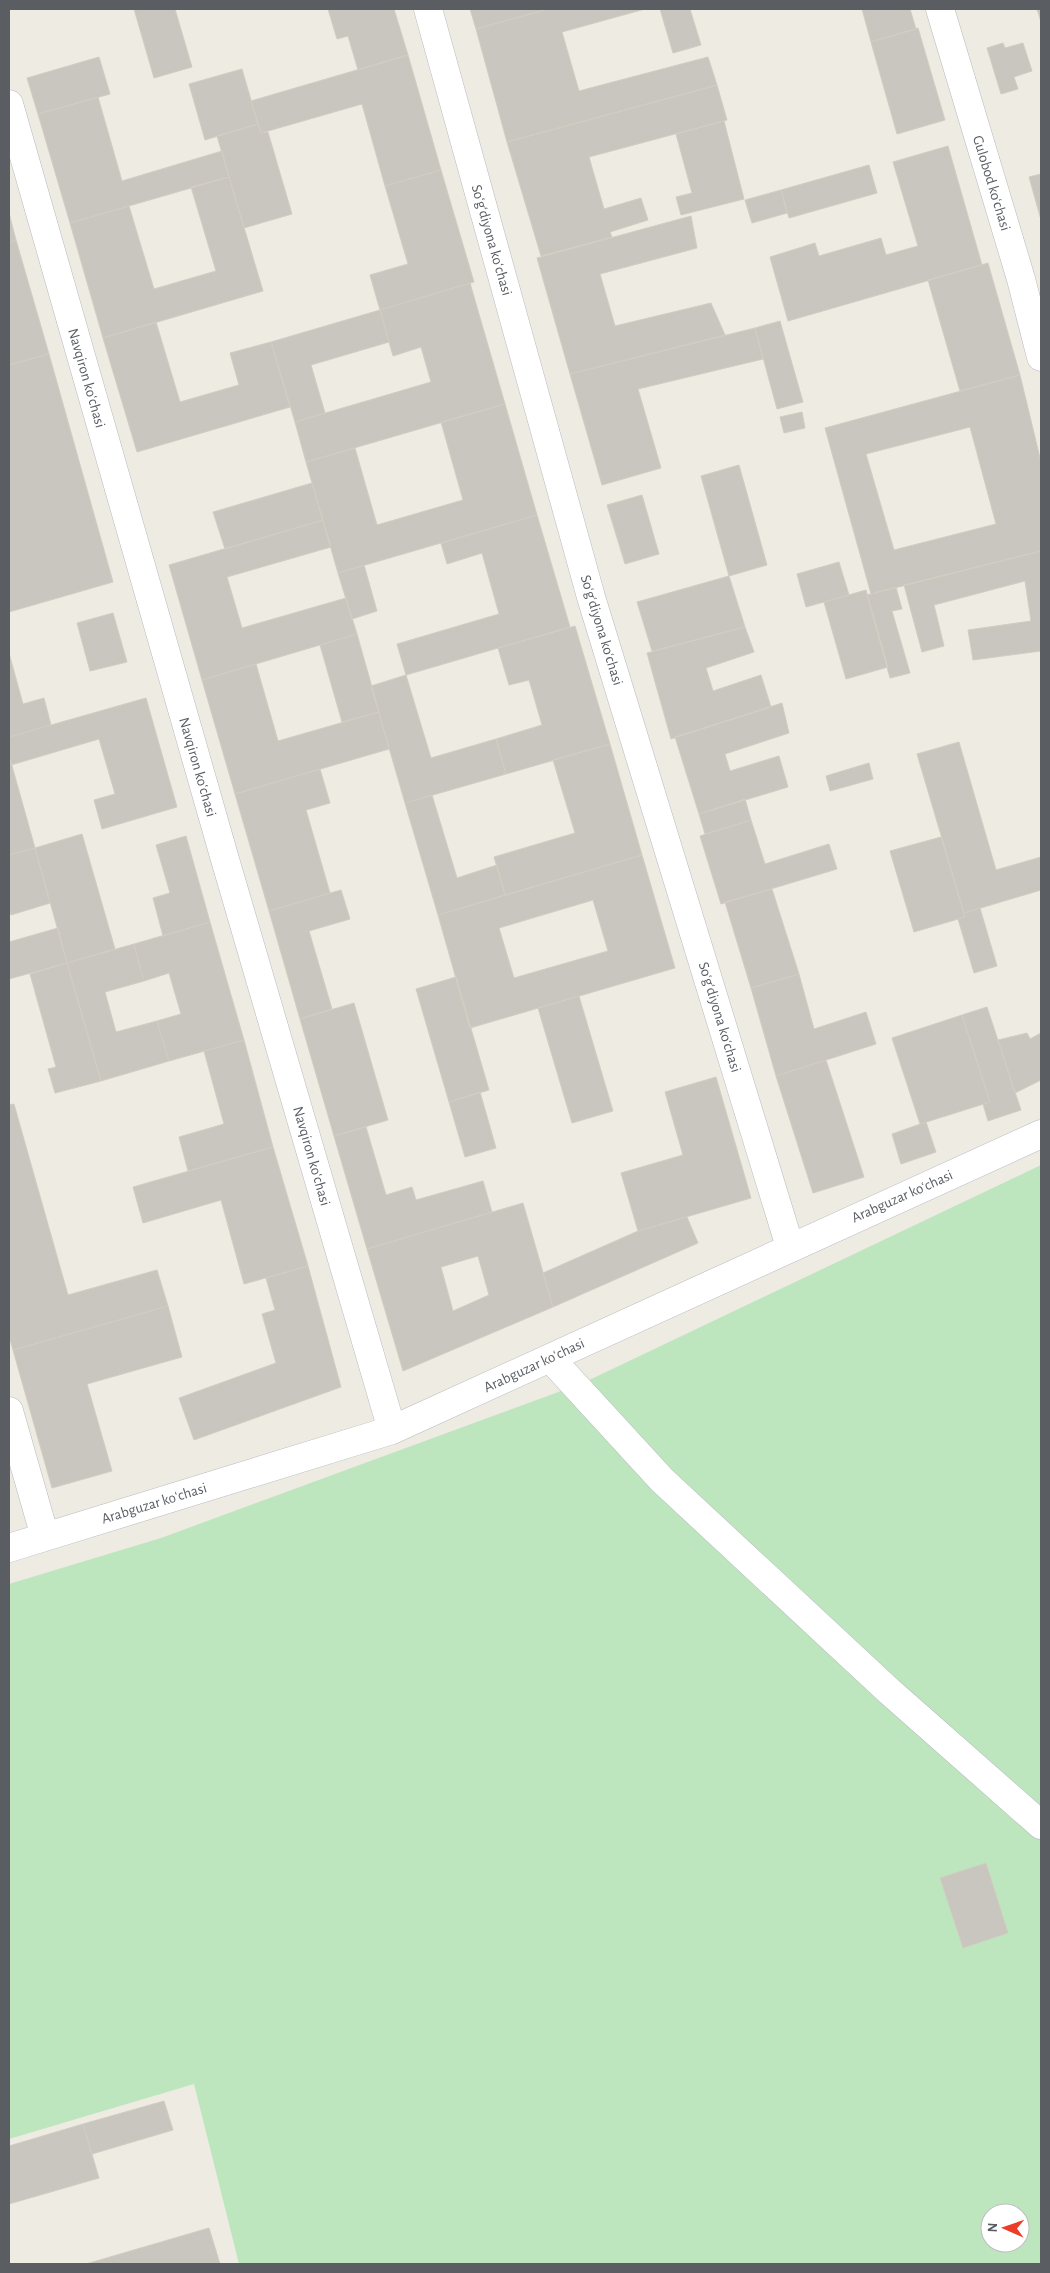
<svg xmlns="http://www.w3.org/2000/svg" width="1050" height="2273" viewBox="0 0 1050 2273" font-family="'Alegreya Sans',sans-serif">
<style>
.green{fill:#bde6be;fill-rule:evenodd}
.building{fill:#c8c6bf;stroke:#d2cdc0;fill-rule:evenodd}
.lines{fill:none;stroke-linecap:round;stroke-linejoin:round}
.minor-casing{stroke:#b7babf;stroke-width:29}
.minor{stroke:#fff;stroke-width:28}
.labels{text-anchor:middle;stroke-width:4;stroke-linejoin:round;paint-order:stroke}
.street-label{font-size:15px;fill:#5a5e63;stroke:#fff}
</style>
<rect width="100%" height="100%" fill="#edebe2"/>
<path class="green" d="M1041,1165V2264H239L194,2084L9,2139V1584L161,1538L583,1383ZM990,2213H1020V2243H990Z"/>
<path class="building" d="M134,9H175L192,67L154,78Z
M328,9H394L408,55L358,70L348,36L337,39Z
M470,9H548L476,29Z
M548,9H645L562,32L579,91L708,57L717,85L507,142L476,29Z
M660,9H690L701,45L673,53Z
M862,9H910L916,29L871,42Z
M1037,9H1041V22Z
M918,28L945,120L897,134L871,42Z
M1003,43L1005,48L1023,43L1032,71L1014,77L1018,89L1001,94L987,48Z
M408,55L441,170L385,186L362,104L261,133L251,101Z
M99,57L110,94L38,114L27,78Z
M242,69L258,124L205,140L189,84Z
M717,85L727,120L589,157L604,209L641,198L648,220L610,232L612,237L541,256L507,142Z
M98,97L122,181L222,151L229,177L70,223L38,114Z
M724,121L744,199L681,215L676,197L692,193L676,134Z
M258,124L261,133L268,132L292,214L244,228L217,136Z
M948,146L982,265L788,321L770,257L815,243L819,256L881,238L886,255L918,246L893,162Z
M869,165L877,193L789,218L781,190Z
M441,170L474,282L380,310L370,275L408,264L385,186Z
M1041,174V220L1029,177Z
M229,177L263,291L103,338L70,223L129,206L154,289L216,271L191,187Z
M781,190L787,213L752,223L745,200Z
M9,213L16,240L9,243Z
M691,216L697,248L600,274L615,326L711,303L725,335L570,374L537,258Z
M16,240L49,354L9,365V243Z
M988,263L1020,375L960,391L928,280Z
M470,283L505,404L306,462L295,422L431,382L421,347L393,356L380,310Z
M380,310L389,342L311,365L325,413L295,422L271,342Z
M780,321L803,402L777,409L755,328Z
M156,322L180,402L239,385L230,353L271,342L290,407L137,452L103,338Z
M755,328L763,359L638,389L661,468L602,485L570,374Z
M49,354L113,582L9,612V365Z
M1020,375L1041,462V551L871,594L825,428ZM970,427L996,524L894,550L866,454Z
M505,404L537,515L338,573L306,462L355,448L377,525L463,500L441,422Z
M802,412L805,428L784,433L780,417Z
M739,465L767,565L729,576L701,476Z
M312,483L323,520L225,549L213,512Z
M642,495L659,554L625,564L607,505Z
M537,515L570,627L406,675L397,644L499,614L482,553L447,564L441,543Z
M323,520L331,547L227,577L242,628L346,598L357,634L202,680L169,565Z
M1041,551V651L973,660L968,630L1031,621L1025,581L934,605L944,646L922,652L904,585Z
M839,562L849,595L806,607L797,574Z
M364,565L377,611L352,619L338,573Z
M729,576L745,627L652,651L637,602Z
M896,587L902,609L892,611L910,673L890,678L867,595Z
M866,590L888,667L846,679L824,602Z
M113,613L127,662L90,671L77,623Z
M575,626L610,744L506,774L496,739L542,725L529,680L509,685L498,648Z
M745,627L754,652L706,668L713,691L761,675L771,707L671,739L647,653Z
M357,634L379,712L342,722L320,645Z
M9,653L23,704L44,698L51,725L9,737Z
M256,664L278,741L379,712L389,749L235,794L202,680Z
M406,675L431,758L496,739L506,774L405,803L371,686Z
M146,698L177,807L102,829L94,800L115,794L99,739L11,765L9,755V737Z
M782,703L789,733L725,754L730,771L779,756L788,787L699,814L675,737Z
M959,742L996,870L1041,857V890L964,913L917,754Z
M610,744L642,855L505,895L494,857L575,833L553,760Z
M9,755L35,848L9,855Z
M869,763L873,779L830,791L826,776Z
M320,769L330,803L306,810L330,893L269,911L235,794Z
M432,795L457,878L497,865L505,895L438,915L405,803Z
M745,799L751,820L705,834L699,814Z
M751,820L765,864L829,844L837,869L721,904L700,836Z
M82,834L115,949L67,963L35,848Z
M186,836L210,922L163,936L153,898L170,893L156,845Z
M941,837L965,917L914,932L890,851Z
M35,848L50,903L11,915L9,908V855Z
M642,855L675,968L470,1028L438,915ZM593,900L608,951L514,978L499,928Z
M772,889L799,974L751,988L725,902Z
M341,890L350,919L309,931L332,1009L300,1019L269,911Z
M980,908L997,966L974,973L958,919L965,917L964,913Z
M210,922L244,1040L169,1061L157,1021L181,1014L169,973L144,981L134,944Z
M58,928L67,963L9,979V942Z
M134,944L144,981L105,992L116,1032L157,1021L169,1061L101,1081L67,963Z
M67,963L101,1081L55,1093L48,1069L56,1067L30,974Z
M799,974L814,1029L866,1012L876,1044L776,1076L751,988Z
M456,977L489,1090L449,1102L416,989Z
M579,996L613,1111L572,1123L538,1008Z
M354,1003L388,1120L334,1136L300,1019Z
M987,1007L1021,1110L988,1121L983,1104L990,1102L962,1015Z
M962,1015L990,1102L920,1124L892,1038Z
M1027,1033L1030,1039L1041,1033V1080L1015,1093L998,1040Z
M244,1040L273,1147L188,1171L179,1137L224,1124L204,1051Z
M826,1060L864,1177L813,1193L776,1076Z
M716,1077L751,1198L638,1231L621,1173L683,1155L665,1092Z
M480,1092L496,1148L465,1157L449,1102Z
M14,1104L68,1295L157,1270L168,1306L13,1350L9,1336V1105Z
M926,1122L936,1152L901,1164L892,1134Z
M366,1127L386,1195L412,1187L416,1200L483,1181L492,1212L367,1249L334,1136Z
M273,1147L308,1266L244,1284L221,1200L143,1223L133,1187Z
M523,1203L553,1307L403,1371L367,1249ZM478,1256L489,1295L453,1311L441,1267Z
M687,1217L698,1243L553,1307L543,1273L638,1231Z
M308,1266L341,1387L194,1440L179,1398L276,1363L262,1314L275,1310L266,1278Z
M168,1306L182,1357L87,1384L112,1471L52,1488L13,1350Z
M986,1863L1008,1933L963,1948L940,1878Z
M164,2101L173,2130L92,2154L83,2124Z
M83,2124L99,2178L9,2204V2146Z
M209,2228L220,2264H86Z"/>
<g class="lines">
<defs>
<path id="minor" d="M428,9L591,597L790,1247
M940,9L1021,279L1041,357
M9,104L224,856L392,1430
M550,1358L662,1480L889,1691L1041,1825
M9,1411L45,1537
M9,1548L392,1430L1041,1134"/>
</defs>
<use href="#minor" class="minor-casing"/>
<use href="#minor" class="minor"/>
</g>
<g class="labels">
<g class="street-label">
<text transform="translate(992 183) rotate(73)" y="5">Gulobod koʻchasi</text>
<text transform="translate(492 240) rotate(74)" y="5">Soʻgʻdiyona koʻchasi</text>
<text transform="translate(87 378) rotate(74)" y="5">Navqiron koʻchasi</text>
<text transform="translate(602 630) rotate(73)" y="5">Soʻgʻdiyona koʻchasi</text>
<text transform="translate(198 767) rotate(74)" y="5">Navqiron koʻchasi</text>
<text transform="translate(720 1017) rotate(73)" y="5">Soʻgʻdiyona koʻchasi</text>
<text transform="translate(312 1156) rotate(74)" y="5">Navqiron koʻchasi</text>
<text transform="translate(902 1196) rotate(-24)" y="5">Arabguzar koʻchasi</text>
<text transform="translate(534 1365) rotate(-25)" y="5">Arabguzar koʻchasi</text>
<text transform="translate(154 1503) rotate(-17)" y="5">Arabguzar koʻchasi</text>
</g>
</g>
<rect width="1050" height="2273" fill="none" stroke="#5a5e63" stroke-width="20"/>
<g transform="translate(1005 2228) rotate(272)"><circle r="24" fill="#ffffff" stroke="#bdbfc1"/>
<path d="M0-4L9 19L0 12L-9 19Z" fill="#eb3d2a"/>
<text y="-8" font-size="14" font-weight="bold" text-anchor="middle" fill="#5a5e63">N</text>
</g>
</svg>
